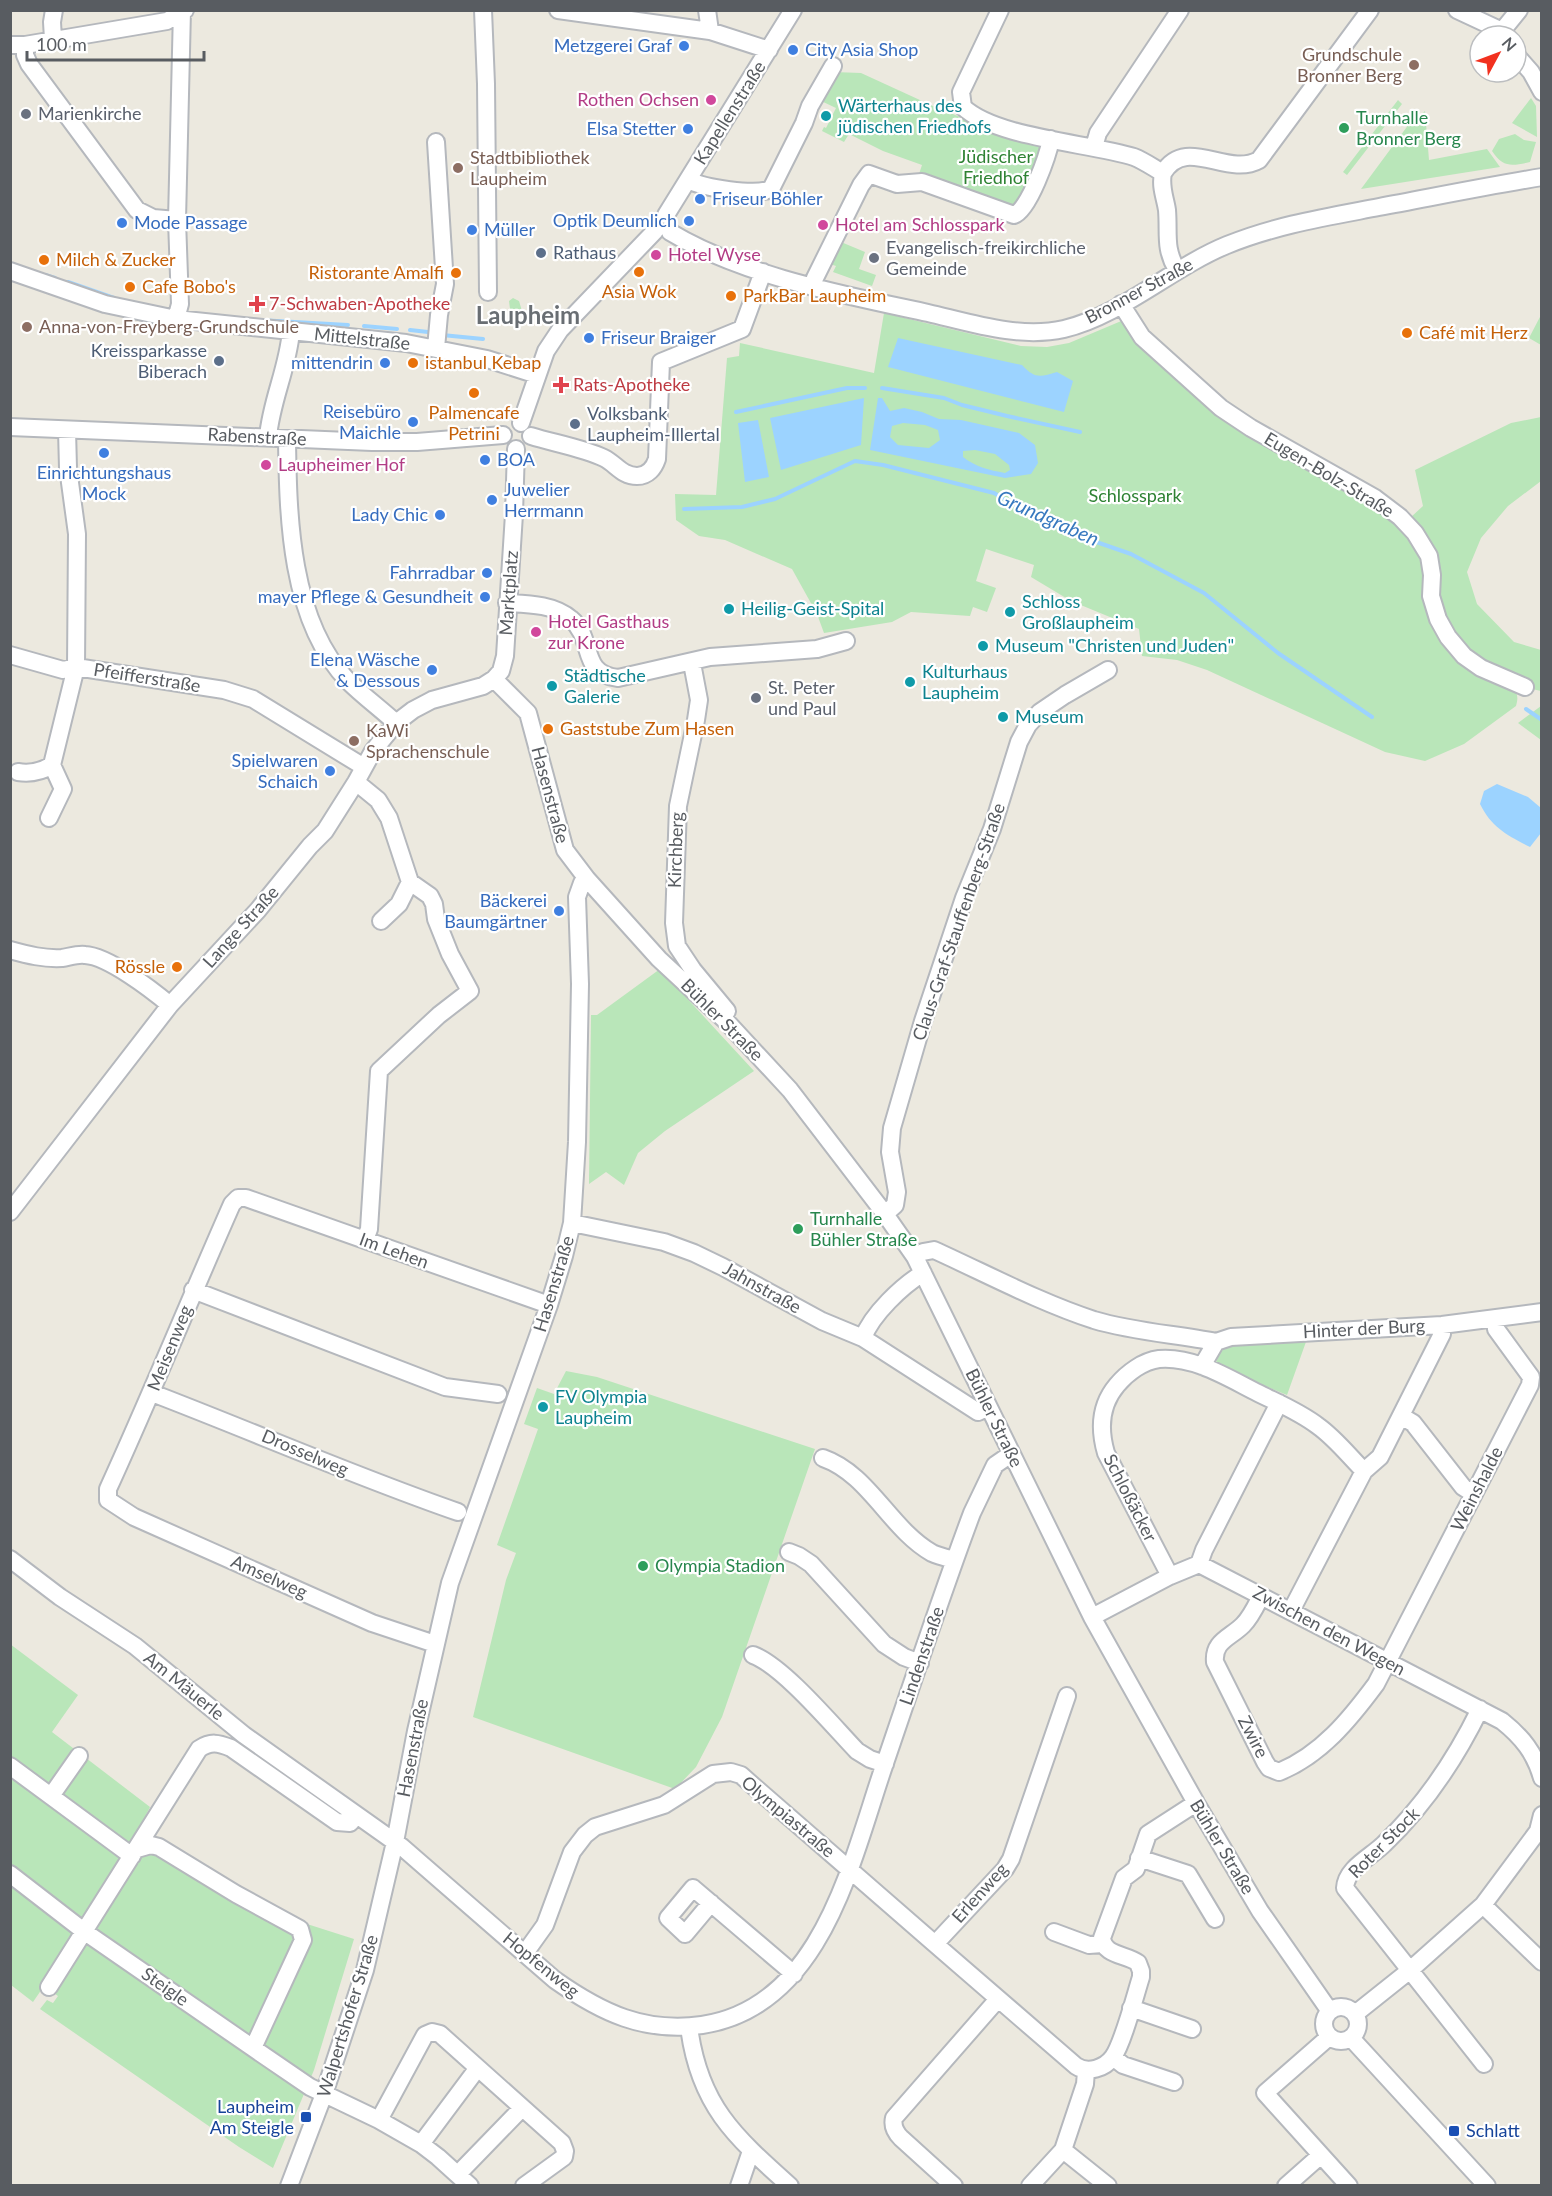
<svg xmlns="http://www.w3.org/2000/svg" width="1552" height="2196" viewBox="0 0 1552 2196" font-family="Lato,sans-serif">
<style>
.green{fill:#b9e6b9}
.water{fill:#9cd3ff;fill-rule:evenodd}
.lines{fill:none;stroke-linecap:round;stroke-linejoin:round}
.stream{stroke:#9cd3ff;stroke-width:4}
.minor-casing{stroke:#b5b8bd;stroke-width:20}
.minor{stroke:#fff;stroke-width:16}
.shop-dot{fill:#3f7fe0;stroke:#fff;stroke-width:2}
.education-dot{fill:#8d6e63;stroke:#fff;stroke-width:2}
.hotel-dot{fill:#d1479c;stroke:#fff;stroke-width:2}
.worship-dot{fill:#6b7280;stroke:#fff;stroke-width:2}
.culture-dot{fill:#0f9aa8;stroke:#fff;stroke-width:2}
.leisure-dot{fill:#2e9e5b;stroke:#fff;stroke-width:2}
.service-dot{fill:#5c6f8a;stroke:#fff;stroke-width:2}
.food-dot{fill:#e8710a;stroke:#fff;stroke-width:2}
.health-dot{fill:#e0444e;stroke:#fff;stroke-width:2}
.transit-dot{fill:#1a4fb4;stroke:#fff;stroke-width:2}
.labels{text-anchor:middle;stroke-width:4.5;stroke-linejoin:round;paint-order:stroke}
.shop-label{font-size:18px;fill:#366cbe;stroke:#fff;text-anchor:end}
.education-label{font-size:18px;fill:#785e54;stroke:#fff;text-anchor:start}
.hotel-label{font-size:18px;fill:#b23c85;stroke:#fff;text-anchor:start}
.culture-label{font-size:18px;fill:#0d838f;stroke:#fff;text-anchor:start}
.street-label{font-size:18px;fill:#585c61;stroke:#fff}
.worship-label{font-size:18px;fill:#5b616d;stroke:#fff;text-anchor:start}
.leisure-label{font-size:18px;fill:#27864d;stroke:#fff;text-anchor:start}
.park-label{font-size:18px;fill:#2e8233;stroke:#fff}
.service-label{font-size:18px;fill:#4e5e75;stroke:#fff;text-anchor:start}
.food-label{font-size:18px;fill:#c56008;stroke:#fff;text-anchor:start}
.health-label{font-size:18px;fill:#be3a42;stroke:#fff;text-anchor:start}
.transit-label{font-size:18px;fill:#164399;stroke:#fff;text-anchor:end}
.water-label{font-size:20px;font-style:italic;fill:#3779bf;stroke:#fff}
.district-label{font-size:24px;font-weight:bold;fill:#696e73;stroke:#fff}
</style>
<rect width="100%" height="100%" fill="#ece9df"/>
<path class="green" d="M834,72L861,73L933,106L1000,133L1043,145L1019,208L919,174L922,165L883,151L849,134L844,142L822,131L824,127L826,128L836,108L819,100Z
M1531,98L1536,106L1537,137L1512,123Z
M1398,100L1402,104L1347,175L1343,172Z
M1425,111L1429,160L1487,149L1500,167L1361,189L1409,124Z
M1515,134L1524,140L1536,142L1530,162C1512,166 1503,168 1492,151L1499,139Z
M841,242L865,252L859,269L876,275L872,286L833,272L836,266L830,264Z
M513,298L519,301L522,311L518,315L510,309L509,301Z
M884,313L1021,346L1047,347L1069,343L1126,319L1220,411L1410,518L1423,506L1415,470L1511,423L1541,417V481L1508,506L1481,538L1467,572L1477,604L1514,642L1541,650V691L1510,684C1517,692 1519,696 1516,706L1464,744L1425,761L1385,752L1207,670L1177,660L1142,656L1139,629L1071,601L1031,577L1034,565L986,549L976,581L996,588L987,612L973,607L970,616L911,612L892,622L824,633L817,614L792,569L725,540L699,536L676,520L675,494L716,495L727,358L739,356L740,343L874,373Z
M1541,315V345L1529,338Z
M1541,706V740L1518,723Z
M660,969L754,1071L665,1131L638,1153L624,1185L606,1172L589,1184L591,1015H597Z
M1307,1339L1287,1395L1215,1365L1221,1350L1229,1344Z
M566,1371L597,1377L815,1449L722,1717L696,1767L675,1789L473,1717L506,1580L516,1553L497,1545L538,1429L524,1424L537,1388L554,1394Z
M10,1644L78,1695L52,1732L150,1807L135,1837L289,1931L307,1924L354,1939L314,2070L273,2168L239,2147L40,2009L47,2000L53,2003L58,1996L44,1986L33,2002L11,1985Z"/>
<path class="water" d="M898,338L1022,365C1035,379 1040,377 1057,372L1073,381L1064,412L888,367Z
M864,398L861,445L781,470L770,418Z
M878,398H882L890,411L904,408L922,412L939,419L961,420L1019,433L1035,445L1038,463L1031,474L1005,478L870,450ZM903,423L925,425L938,430L940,440L929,448L898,445L890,437L892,426ZM975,450L995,454L1009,465L1010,470L1005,473C989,470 976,467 963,457V451Z
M758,420L769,477L745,482L738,423Z
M1497,784L1528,797L1541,808V833L1530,847C1507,835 1492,828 1480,804L1484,791Z"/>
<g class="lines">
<path class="stream" d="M45,275L55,278
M68,282L114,298
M259,320L348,325
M364,326L397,329
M410,330L428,332
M442,335L483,339
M882,388L944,398L962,405L1007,416L1080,432
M736,412L847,388H865
M684,509L742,507L775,499L855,461L883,465L994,493L1033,516L1079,536L1131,554L1204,593L1278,653L1372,717
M1526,709L1542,720"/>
<defs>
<path id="minor" d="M483,10L486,84L488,292
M558,10L710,31L769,50
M707,10L710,31
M1000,10L961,92L963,107C996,138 1089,143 1134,157C1144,161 1154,168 1163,173C1160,187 1165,197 1167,210C1169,234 1164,248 1177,270
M1457,10L1502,31L1505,36
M1502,31L1519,10
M53,39L52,22L54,10
M10,45H25V55L29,64L137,210L153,218L177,220
M25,45L167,21L185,10
M1516,55L1531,72L1542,92
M1094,147L1098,133L1180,10
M1163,173C1186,135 1227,178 1259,160L1370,10
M688,180C704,188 755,196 771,189L804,123L810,106L833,66
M666,215L793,10
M670,232C743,276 845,295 928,313C971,323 1019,339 1064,329C1120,316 1173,267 1227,245C1276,225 1327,217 1379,207C1433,197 1487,186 1542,177
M10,271L105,304L176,319L406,343L487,359L537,375
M813,285L815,278L861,185L869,174L897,184L922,182L1014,215C1029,210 1048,155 1051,139
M1121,304L1142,337L1221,408L1251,428L1375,498L1400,517L1415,533L1429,556L1432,575L1431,596L1438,619L1448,637L1464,656L1481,668L1525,687
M176,319L180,304L177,220L182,10
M436,348L439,315L445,284L436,142
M521,423L546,351L560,330L655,231
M10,427L372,442H417L503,435
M67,430L68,468L77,534L76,667L224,690L253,699L364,767
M531,436C553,443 583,448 604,458C616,464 622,476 637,476C648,476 654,468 657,459L661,362L742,329L763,272
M268,437C271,401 288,368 291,331
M287,439C288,517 290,621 348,681C363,696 381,709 396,723
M507,603C528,604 554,604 571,619C595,639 579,674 618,678L710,657L817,649L846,641
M10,655L63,670L76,667L52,765L63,789L49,818
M692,663L699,700L696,720L678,806L674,923L677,946L693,970L727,1011
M494,679L528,713L565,850L587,879L659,959L727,1022L790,1090L885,1214L915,1257L1092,1617L1196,1803L1260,1911L1329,2010
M18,772C31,774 41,772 52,765
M356,782L378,800L389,818L410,882L430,896L434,904L436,919L450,954L470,991L439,1015L379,1071L369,1229L365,1240
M381,921L399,904L410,882
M10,950C28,955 44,959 62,958C69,957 77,954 85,955C108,956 152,990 170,1005
M10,1212L170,1005L258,910L310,846L325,831L356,782L373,751L396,723L413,710L432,700L483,686L494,679L501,671L505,656L514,514L516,449
M885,1214L895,1205L897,1192L890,1152L892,1128L923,1021L964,898L992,829L1019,742L1028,725L1040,712L1065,695L1108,670
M572,1223L664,1242L694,1253L723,1267L822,1321L863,1338C872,1314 902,1286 923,1273
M915,1257L923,1252L934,1250C987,1274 1039,1302 1094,1320C1134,1332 1175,1334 1216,1342
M193,1290L445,1387L498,1394
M863,1338L978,1412L988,1407
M1202,1366L1216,1342L1231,1337L1442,1325L1542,1312
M152,1393C254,1432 354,1476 458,1512
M1401,1416L1413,1423L1463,1487L1474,1494
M823,1458C869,1474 890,1529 932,1553C939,1556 947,1558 954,1560
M789,1552L799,1556L811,1564L884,1644L904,1657L920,1663
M10,1559L60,1597L135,1646L244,1735L402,1847L555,1980C602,2013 644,2033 702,2025C822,2007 851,1862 884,1766C913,1681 941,1596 972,1513L995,1465L1011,1454
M1199,1564L1204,1550L1279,1403
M1170,1576L1106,1453C1099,1429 1100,1405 1117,1385C1127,1373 1143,1361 1159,1359C1194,1356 1228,1378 1258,1393C1278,1403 1300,1412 1318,1426C1335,1438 1349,1456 1364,1471
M1261,1596C1256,1606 1251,1617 1243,1625C1230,1638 1213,1641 1215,1662L1265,1762L1269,1768L1279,1772C1321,1755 1350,1719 1376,1684L1530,1385L1531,1377L1496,1329L1495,1319
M1291,1611L1364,1471L1380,1457L1442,1334V1325
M1092,1617L1170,1576L1199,1564L1502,1721C1522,1737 1535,1753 1542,1778
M435,1644L372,1623L134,1517L108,1500V1489C151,1395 190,1299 232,1204L238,1198H246L549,1305
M753,1655C783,1666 833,1726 857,1751L870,1759L885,1764
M1480,1709C1455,1760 1425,1805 1384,1844C1371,1857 1346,1868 1345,1888L1484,2064
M10,1766L132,1856
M51,1796L79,1756
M137,1849L151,1845L159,1847L236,1894L300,1929L303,1940L253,2048
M1139,1858L1188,1874L1215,1919
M10,1874L85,1932L253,2048L310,2087L379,2120L421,2144L438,2157L470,2186
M711,1903L685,1934L668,1918L693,1888L794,1974
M1483,1905L1542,1962
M1054,1932L1089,1945L1102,1944
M935,1944L1076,2066C1088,2074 1105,2068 1113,2057C1123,2043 1135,1996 1141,1977V1971L1138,1963C1126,1954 1104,1956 1102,1938L1124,1878L1136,1869L1148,1834L1196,1803
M525,1953L545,1925L572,1852L585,1835L595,1827L664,1805L713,1774L731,1772L741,1775L750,1783L935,1944L1005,1869L1011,1859L1067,1696
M49,1987L199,1749C211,1741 218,1743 231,1748L337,1822L350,1823L357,1815
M1324 2024a17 17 0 1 1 34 0a17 17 0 1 1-34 0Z
M1131,2008L1192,2029
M1355,2014L1409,1971L1483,1905L1538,1831L1542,1815
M689,2027C699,2105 734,2136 790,2186
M1329,2037L1265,2093L1349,2186
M1351,2038L1487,2186
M1113,2057L1123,2065L1174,2082
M379,2120L425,2035L432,2032L440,2034L562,2143L565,2151L564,2157L524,2186
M421,2144L477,2069
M1063,2150L1108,2186
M458,2174L522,2108
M289,2186L324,2094L365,1970L395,1842L416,1731L450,1583L549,1305L564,1256L572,1223L577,1142L580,984L577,897L582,883L587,879
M739,2186L751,2151
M954,2186L901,2138C895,2132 892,2126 894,2118L998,1999
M1030,2186L1063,2150L1085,2084L1086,2071
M1286,2186L1321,2155"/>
</defs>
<use href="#minor" class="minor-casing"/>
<use href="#minor" class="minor"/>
</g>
<g class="shop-dot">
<circle cx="684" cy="46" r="6"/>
<circle cx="793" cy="50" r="6"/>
<circle cx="688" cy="129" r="6"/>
<circle cx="700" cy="199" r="6"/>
<circle cx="689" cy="221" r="6"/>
<circle cx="122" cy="223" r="6"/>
<circle cx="472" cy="230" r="6"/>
<circle cx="589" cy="338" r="6"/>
<circle cx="385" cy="363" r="6"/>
<circle cx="413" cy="422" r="6"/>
<circle cx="104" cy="453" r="6"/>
<circle cx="485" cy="460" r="6"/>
<circle cx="492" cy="500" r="6"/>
<circle cx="440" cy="515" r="6"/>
<circle cx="487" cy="573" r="6"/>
<circle cx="485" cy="597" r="6"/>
<circle cx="432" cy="670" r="6"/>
<circle cx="330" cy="771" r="6"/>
<circle cx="559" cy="911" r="6"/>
</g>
<g class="education-dot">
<circle cx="1414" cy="65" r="6"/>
<circle cx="458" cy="168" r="6"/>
<circle cx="27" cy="327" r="6"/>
<circle cx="354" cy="741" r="6"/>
</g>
<g class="hotel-dot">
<circle cx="711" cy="100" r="6"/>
<circle cx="823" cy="225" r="6"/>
<circle cx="656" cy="255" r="6"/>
<circle cx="266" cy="465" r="6"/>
<circle cx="536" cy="632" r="6"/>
</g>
<g class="worship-dot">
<circle cx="26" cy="114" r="6"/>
<circle cx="874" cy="258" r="6"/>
<circle cx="756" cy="698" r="6"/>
</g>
<g class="culture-dot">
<circle cx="826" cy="116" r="6"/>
<circle cx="729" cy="609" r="6"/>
<circle cx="1010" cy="612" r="6"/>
<circle cx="983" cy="646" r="6"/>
<circle cx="910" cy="682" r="6"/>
<circle cx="552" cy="686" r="6"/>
<circle cx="1003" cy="717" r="6"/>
<circle cx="543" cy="1407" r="6"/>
</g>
<g class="leisure-dot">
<circle cx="1344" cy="128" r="6"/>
<circle cx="798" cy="1229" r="6"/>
<circle cx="643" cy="1566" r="6"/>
</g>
<g class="service-dot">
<circle cx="541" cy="253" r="6"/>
<circle cx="219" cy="361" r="6"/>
<circle cx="575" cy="424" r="6"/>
</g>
<g class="food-dot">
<circle cx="44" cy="260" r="6"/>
<circle cx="639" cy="272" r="6"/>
<circle cx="456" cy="273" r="6"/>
<circle cx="130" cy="287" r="6"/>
<circle cx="731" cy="296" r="6"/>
<circle cx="1407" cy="333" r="6"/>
<circle cx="413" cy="363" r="6"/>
<circle cx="474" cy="393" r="6"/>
<circle cx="548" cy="729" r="6"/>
<circle cx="177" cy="967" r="6"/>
</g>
<g class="health-dot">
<path d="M254 295h6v6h6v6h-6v6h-6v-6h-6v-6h6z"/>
<path d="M558 376h6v6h6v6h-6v6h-6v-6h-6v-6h6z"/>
</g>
<g class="transit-dot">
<rect x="300" y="2111" width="12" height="12" rx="3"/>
<rect x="1448" y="2125" width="12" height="12" rx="3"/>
</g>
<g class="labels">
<g class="shop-label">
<text x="672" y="52">Metzgerei Graf</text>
<text x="805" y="56" text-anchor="start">City Asia Shop</text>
<text x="676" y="135">Elsa Stetter</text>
<text x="712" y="205" text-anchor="start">Friseur Böhler</text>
<text x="677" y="227">Optik Deumlich</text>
<text x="134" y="229" text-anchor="start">Mode Passage</text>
<text x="484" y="236" text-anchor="start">Müller</text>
<text x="601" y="344" text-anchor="start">Friseur Braiger</text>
<text x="373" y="369">mittendrin</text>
<text x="401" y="418">Reisebüro<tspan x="401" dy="21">Maichle</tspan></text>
<text x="497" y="466" text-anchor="start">BOA</text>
<text x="104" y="479" text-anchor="middle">Einrichtungshaus<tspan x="104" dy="21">Mock</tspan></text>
<text x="504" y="496" text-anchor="start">Juwelier<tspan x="504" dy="21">Herrmann</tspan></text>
<text x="428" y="521">Lady Chic</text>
<text x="475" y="579">Fahrradbar</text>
<text x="473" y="603">mayer Pflege &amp; Gesundheit</text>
<text x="420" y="666">Elena Wäsche<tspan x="420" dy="21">&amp; Dessous</tspan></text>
<text x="318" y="767">Spielwaren<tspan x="318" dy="21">Schaich</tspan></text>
<text x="547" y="907">Bäckerei<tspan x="547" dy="21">Baumgärtner</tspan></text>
</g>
<g class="education-label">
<text x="1402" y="61" text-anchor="end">Grundschule<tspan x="1402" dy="21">Bronner Berg</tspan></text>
<text x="470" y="164">Stadtbibliothek<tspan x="470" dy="21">Laupheim</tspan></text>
<text x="39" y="333">Anna-von-Freyberg-Grundschule</text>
<text x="366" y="737">KaWi<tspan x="366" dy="21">Sprachenschule</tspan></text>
</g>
<g class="hotel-label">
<text x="699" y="106" text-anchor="end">Rothen Ochsen</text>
<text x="835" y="231">Hotel am Schlosspark</text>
<text x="668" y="261">Hotel Wyse</text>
<text x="278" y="471">Laupheimer Hof</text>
<text x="548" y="628">Hotel Gasthaus<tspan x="548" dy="21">zur Krone</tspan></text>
</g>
<g class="culture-label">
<text x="838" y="112">Wärterhaus des<tspan x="838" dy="21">jüdischen Friedhofs</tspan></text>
<text x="1022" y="608">Schloss<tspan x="1022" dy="21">Großlaupheim</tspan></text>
<text x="741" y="615">Heilig-Geist-Spital</text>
<text x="995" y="652">Museum "Christen und Juden"</text>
<text x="922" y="678">Kulturhaus<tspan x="922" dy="21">Laupheim</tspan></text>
<text x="564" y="682">Städtische<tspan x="564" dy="21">Galerie</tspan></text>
<text x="1015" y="723">Museum</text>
<text x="555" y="1403">FV Olympia<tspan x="555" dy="21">Laupheim</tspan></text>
</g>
<g class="street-label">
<text transform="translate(730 113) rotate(-58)" y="6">Kapellenstraße</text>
<text transform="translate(1139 291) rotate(-28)" y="6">Bronner Straße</text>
<text transform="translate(362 339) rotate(6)" y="6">Mittelstraße</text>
<text transform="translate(257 437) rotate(3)" y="6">Rabenstraße</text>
<text transform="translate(1329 475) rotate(31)" y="6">Eugen-Bolz-Straße</text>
<text transform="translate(509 593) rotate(-86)" y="6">Marktplatz</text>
<text transform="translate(147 678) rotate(9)" y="6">Pfeifferstraße</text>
<text transform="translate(550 795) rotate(75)" y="6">Hasenstraße</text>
<text transform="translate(676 850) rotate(-88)" y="6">Kirchberg</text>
<text transform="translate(959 922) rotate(-71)" y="6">Claus-Graf-Stauffenberg-Straße</text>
<text transform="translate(241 927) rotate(-48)" y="6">Lange Straße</text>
<text transform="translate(722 1020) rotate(45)" y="6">Bühler Straße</text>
<text transform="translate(394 1251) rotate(20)" y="6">Im Lehen</text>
<text transform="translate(554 1284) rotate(-73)" y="6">Hasenstraße</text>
<text transform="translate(762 1288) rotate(29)" y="6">Jahnstraße</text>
<text transform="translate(1364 1329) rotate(-3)" y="6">Hinter der Burg</text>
<text transform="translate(170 1348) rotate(-68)" y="6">Meisenweg</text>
<text transform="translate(994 1418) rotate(64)" y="6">Bühler Straße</text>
<text transform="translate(305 1453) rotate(23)" y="6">Drosselweg</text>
<text transform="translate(1477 1489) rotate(-63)" y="6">Weinshalde</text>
<text transform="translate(1130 1498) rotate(63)" y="6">Schloßäcker</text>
<text transform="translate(269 1577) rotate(24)" y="6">Amselweg</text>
<text transform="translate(1329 1631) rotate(28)" y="6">Zwischen den Wegen</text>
<text transform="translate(922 1656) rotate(-71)" y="6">Lindenstraße</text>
<text transform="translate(184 1686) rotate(39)" y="6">Am Mäuerle</text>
<text transform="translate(1253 1737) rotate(63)" y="6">Zwire</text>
<text transform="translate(413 1748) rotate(-79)" y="6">Hasenstraße</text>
<text transform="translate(788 1817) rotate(40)" y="6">Olympiastraße</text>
<text transform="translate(1384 1843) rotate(-45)" y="6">Roter Stock</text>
<text transform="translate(1222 1847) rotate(59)" y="6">Bühler Straße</text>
<text transform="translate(980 1893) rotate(-48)" y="6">Erlenweg</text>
<text transform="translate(541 1965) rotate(39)" y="6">Hopfenweg</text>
<text transform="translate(165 1987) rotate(35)" y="6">Steigle</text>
<text transform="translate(348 2016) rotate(-73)" y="6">Walpertshofer Straße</text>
</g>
<g class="worship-label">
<text x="38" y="120">Marienkirche</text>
<text x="886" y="254">Evangelisch-freikirchliche<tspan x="886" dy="21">Gemeinde</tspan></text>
<text x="768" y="694">St. Peter<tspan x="768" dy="21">und Paul</tspan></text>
</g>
<g class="leisure-label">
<text x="1356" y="124">Turnhalle<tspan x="1356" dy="21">Bronner Berg</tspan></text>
<text x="810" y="1225">Turnhalle<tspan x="810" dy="21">Bühler Straße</tspan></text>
<text x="655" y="1572">Olympia Stadion</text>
</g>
<g class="park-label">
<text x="996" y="163">Jüdischer<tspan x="996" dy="21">Friedhof</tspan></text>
<text x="1135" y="502">Schlosspark</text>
</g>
<g class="service-label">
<text x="553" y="259">Rathaus</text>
<text x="207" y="357" text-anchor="end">Kreissparkasse<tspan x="207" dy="21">Biberach</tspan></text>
<text x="587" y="420">Volksbank<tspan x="587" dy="21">Laupheim-Illertal</tspan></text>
</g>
<g class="food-label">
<text x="56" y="266">Milch &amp; Zucker</text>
<text x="444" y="279" text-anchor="end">Ristorante Amalfi</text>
<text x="142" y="293">Cafe Bobo's</text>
<text x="639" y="298" text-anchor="middle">Asia Wok</text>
<text x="743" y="302">ParkBar Laupheim</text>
<text x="1419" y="339">Café mit Herz</text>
<text x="425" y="369">istanbul Kebap</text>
<text x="474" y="419" text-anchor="middle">Palmencafe<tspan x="474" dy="21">Petrini</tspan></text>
<text x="560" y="735">Gaststube Zum Hasen</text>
<text x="165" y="973" text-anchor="end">Rössle</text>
</g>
<g class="health-label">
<text x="269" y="310">7-Schwaben-Apotheke</text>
<text x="573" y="391">Rats-Apotheke</text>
</g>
<g class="transit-label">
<text x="294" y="2113">Laupheim<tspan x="294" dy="21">Am Steigle</tspan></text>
<text x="1466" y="2137" text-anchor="start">Schlatt</text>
</g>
<g class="water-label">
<text transform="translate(1048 518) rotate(24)" y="7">Grundgraben</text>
</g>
<g class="district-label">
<text x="528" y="324">Laupheim</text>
</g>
</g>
<rect width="1552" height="2196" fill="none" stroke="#585c61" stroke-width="24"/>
<g transform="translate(1498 54) rotate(49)"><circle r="28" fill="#ffffff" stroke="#bcbec0" stroke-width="1.5"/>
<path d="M0-4.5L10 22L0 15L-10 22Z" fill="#f2311f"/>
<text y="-9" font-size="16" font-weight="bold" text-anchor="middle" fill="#585c61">N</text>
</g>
<path d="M27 51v9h177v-9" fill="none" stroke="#585c61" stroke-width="3"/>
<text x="36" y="51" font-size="18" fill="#585c61" stroke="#ffffff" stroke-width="4.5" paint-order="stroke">100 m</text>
</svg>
